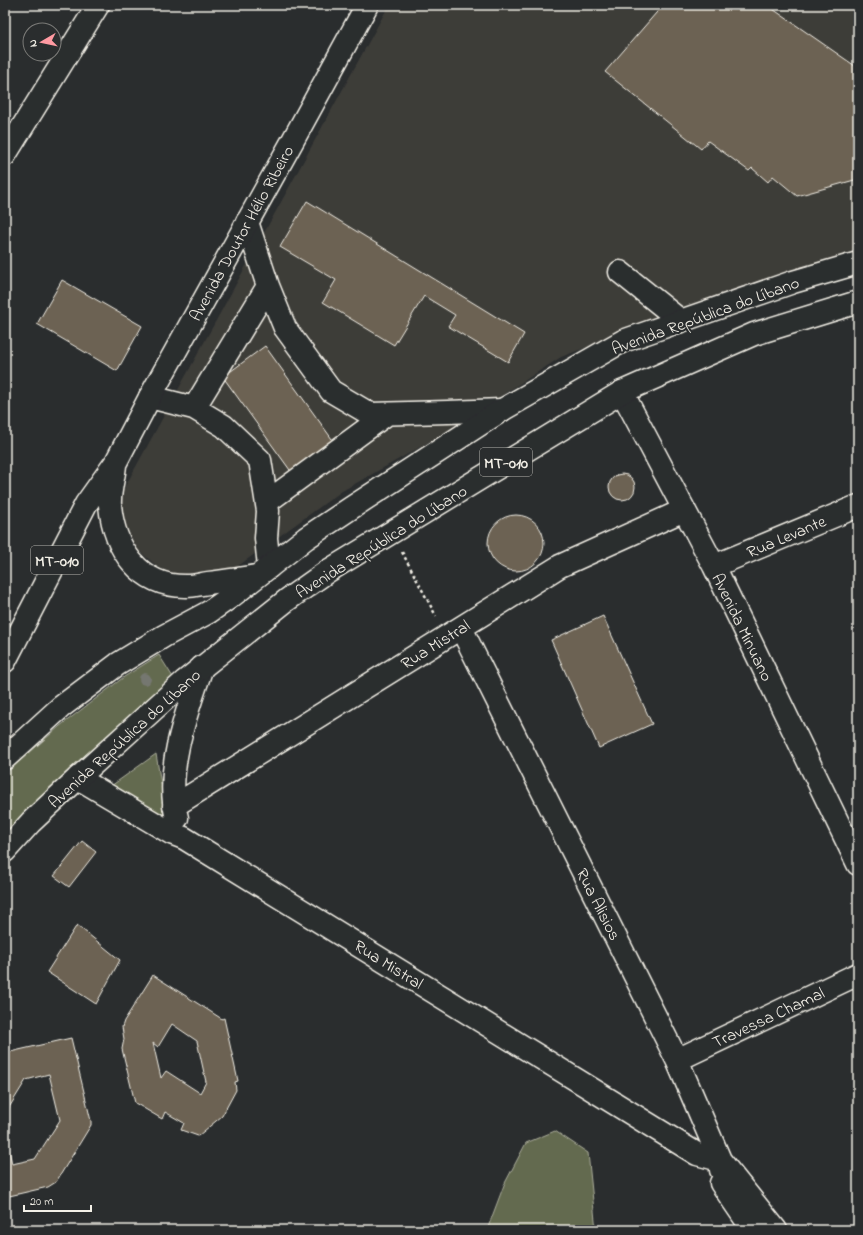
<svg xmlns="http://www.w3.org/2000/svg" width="863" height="1235" viewBox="0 0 863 1235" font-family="'Indie Flower',sans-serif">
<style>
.built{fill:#3e3d39}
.green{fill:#646a50;stroke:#acae9c}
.building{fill:#6c6253;stroke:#f4f1e8;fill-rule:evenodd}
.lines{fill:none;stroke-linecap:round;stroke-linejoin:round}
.minor-casing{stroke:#f4f1e8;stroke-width:25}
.major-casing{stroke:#f4f1e8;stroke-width:25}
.path{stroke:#f4f1e8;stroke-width:2.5;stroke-dasharray:3 3;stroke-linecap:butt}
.minor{stroke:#2a2d2e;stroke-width:22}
.major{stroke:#2a2d2e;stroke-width:22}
.tree{fill:#75776f}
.labels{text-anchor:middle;stroke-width:4;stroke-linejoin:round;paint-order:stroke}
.shield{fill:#2a2d2e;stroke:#b7b6b0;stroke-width:1}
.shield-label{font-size:16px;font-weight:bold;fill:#f4f1e8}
.street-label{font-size:17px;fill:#f4f1e8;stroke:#2a2d2e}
</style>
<rect width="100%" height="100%" fill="#2a2d2e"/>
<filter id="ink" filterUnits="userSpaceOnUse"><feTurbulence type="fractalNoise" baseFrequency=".025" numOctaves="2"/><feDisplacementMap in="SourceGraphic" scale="8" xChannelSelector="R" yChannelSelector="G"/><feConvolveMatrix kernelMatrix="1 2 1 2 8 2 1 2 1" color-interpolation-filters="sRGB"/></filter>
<g filter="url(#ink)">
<path class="built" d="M389,5H858V250L763,280L561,357L431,441L342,491L231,571L178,577L158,567L138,550L127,529L121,511V494Z"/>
<path class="green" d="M159,655L176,682L5,835V774L60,726L124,677Z
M156,754L161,784L167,806L166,822L111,786Z
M555,1131L588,1153L596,1230H487L504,1185L526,1143Z"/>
<path class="building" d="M663,5H767L858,68V179L797,196L773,176L768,182L752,168L749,171L708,141L701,149L605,72Z
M307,201L524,334L508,362L448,326L455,315L424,296L394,345L323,302L336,280L280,247Z
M62,280L142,326L117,371L37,324Z
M265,346L337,446L295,477L223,377Z
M609 487a13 13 0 1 1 26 0a13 13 0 1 1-26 0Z
M488 543a28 28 0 1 1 56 0a28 28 0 1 1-56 0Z
M603,616L652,724L599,748L551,640Z
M82,841L96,852L69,887L54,876Z
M77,925L120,960L96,1004L47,972Z
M153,975L222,1019L224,1018L238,1081L235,1082L236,1090L222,1116L198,1136L181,1130L184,1123L165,1112L162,1119L135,1103L122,1049L124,1039L122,1027L124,1021ZM172,1024L197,1041L206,1082L200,1093L166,1071L161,1078L153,1043L158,1047Z
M71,1038L91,1121V1125L56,1182L48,1187L5,1197V1132L12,1164L35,1159L60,1120L49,1074L26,1080L5,1114V1059L10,1052Z"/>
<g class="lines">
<defs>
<path id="minor" d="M5,155L98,5
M247,222L268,286L285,328L331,391L370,414L448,412L502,410
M620,272L681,321
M622,392L714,566L858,864
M150,397L194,408L224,426L260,460L268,511L266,538L269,567
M194,408L268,286
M267,502L387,414
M714,566L858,506
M461,628L677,1060L720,1160L721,1170
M78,778L171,833L184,838L697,1154L720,1160L776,1230
M174,806L560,566L684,510
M177,818C164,771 187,711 202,667
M677,1060L858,974
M721,1183L753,1230"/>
<path id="major" d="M115,465C114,477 109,493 110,505C114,548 139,587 187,586C194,586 201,584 208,583C224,581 240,579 256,576
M5,661L86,504L116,462L150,397L292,142L367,5
M5,758L61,707L118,664L164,636L209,612L232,596L306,538L351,508L502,410L623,341L793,282L858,263
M5,851L31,822L78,778L185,681L287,600L328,571L622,392L754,334L858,302"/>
</defs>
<use href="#minor" class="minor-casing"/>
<use href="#major" class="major-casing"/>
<path class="path" d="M402,552L436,616"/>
<use href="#minor" class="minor"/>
<use href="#major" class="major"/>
</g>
<circle class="tree" cx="145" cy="679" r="6"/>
</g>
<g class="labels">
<g class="shield">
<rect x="480" y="448" width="52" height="28" rx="3"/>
<rect x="31" y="546" width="52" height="28" rx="3"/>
</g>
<g class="shield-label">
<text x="506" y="468">MT-010</text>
<text x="57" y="566">MT-010</text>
</g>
<g class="street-label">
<text transform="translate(241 233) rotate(-61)" y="6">Avenida Doutor Hélio Ribeiro</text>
<text transform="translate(705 315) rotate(-20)" y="6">Avenida República do Líbano</text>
<text transform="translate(786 536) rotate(-23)" y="6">Rua Levante</text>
<text transform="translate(381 541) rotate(-32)" y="6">Avenida República do Líbano</text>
<text transform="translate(743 627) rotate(64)" y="6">Avenida Minuano</text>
<text transform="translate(435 644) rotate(-32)" y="6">Rua Mistral</text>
<text transform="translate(124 738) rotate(-42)" y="6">Avenida República do Líbano</text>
<text transform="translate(599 904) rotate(63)" y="6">Rua Alisios</text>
<text transform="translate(389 964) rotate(32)" y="6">Rua Mistral</text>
<text transform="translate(768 1017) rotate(-25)" y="6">Travessa Chamal</text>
</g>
</g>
<rect width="863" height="1235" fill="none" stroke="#2a2d2e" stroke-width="20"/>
<rect x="10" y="10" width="843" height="1215" fill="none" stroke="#f4f1e8" stroke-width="1.5" filter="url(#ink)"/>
<g transform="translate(42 42) rotate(261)"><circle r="19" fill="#2a2d2e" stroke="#7b7b78"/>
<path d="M0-3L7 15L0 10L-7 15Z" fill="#ff9aa2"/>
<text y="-6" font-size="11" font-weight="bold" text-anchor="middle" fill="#f4f1e8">N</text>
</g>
<path d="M24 1205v6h67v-6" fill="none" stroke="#f4f1e8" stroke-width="2"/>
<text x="30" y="1205" font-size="12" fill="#f4f1e8" stroke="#2a2d2e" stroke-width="3" paint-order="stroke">20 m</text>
</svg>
